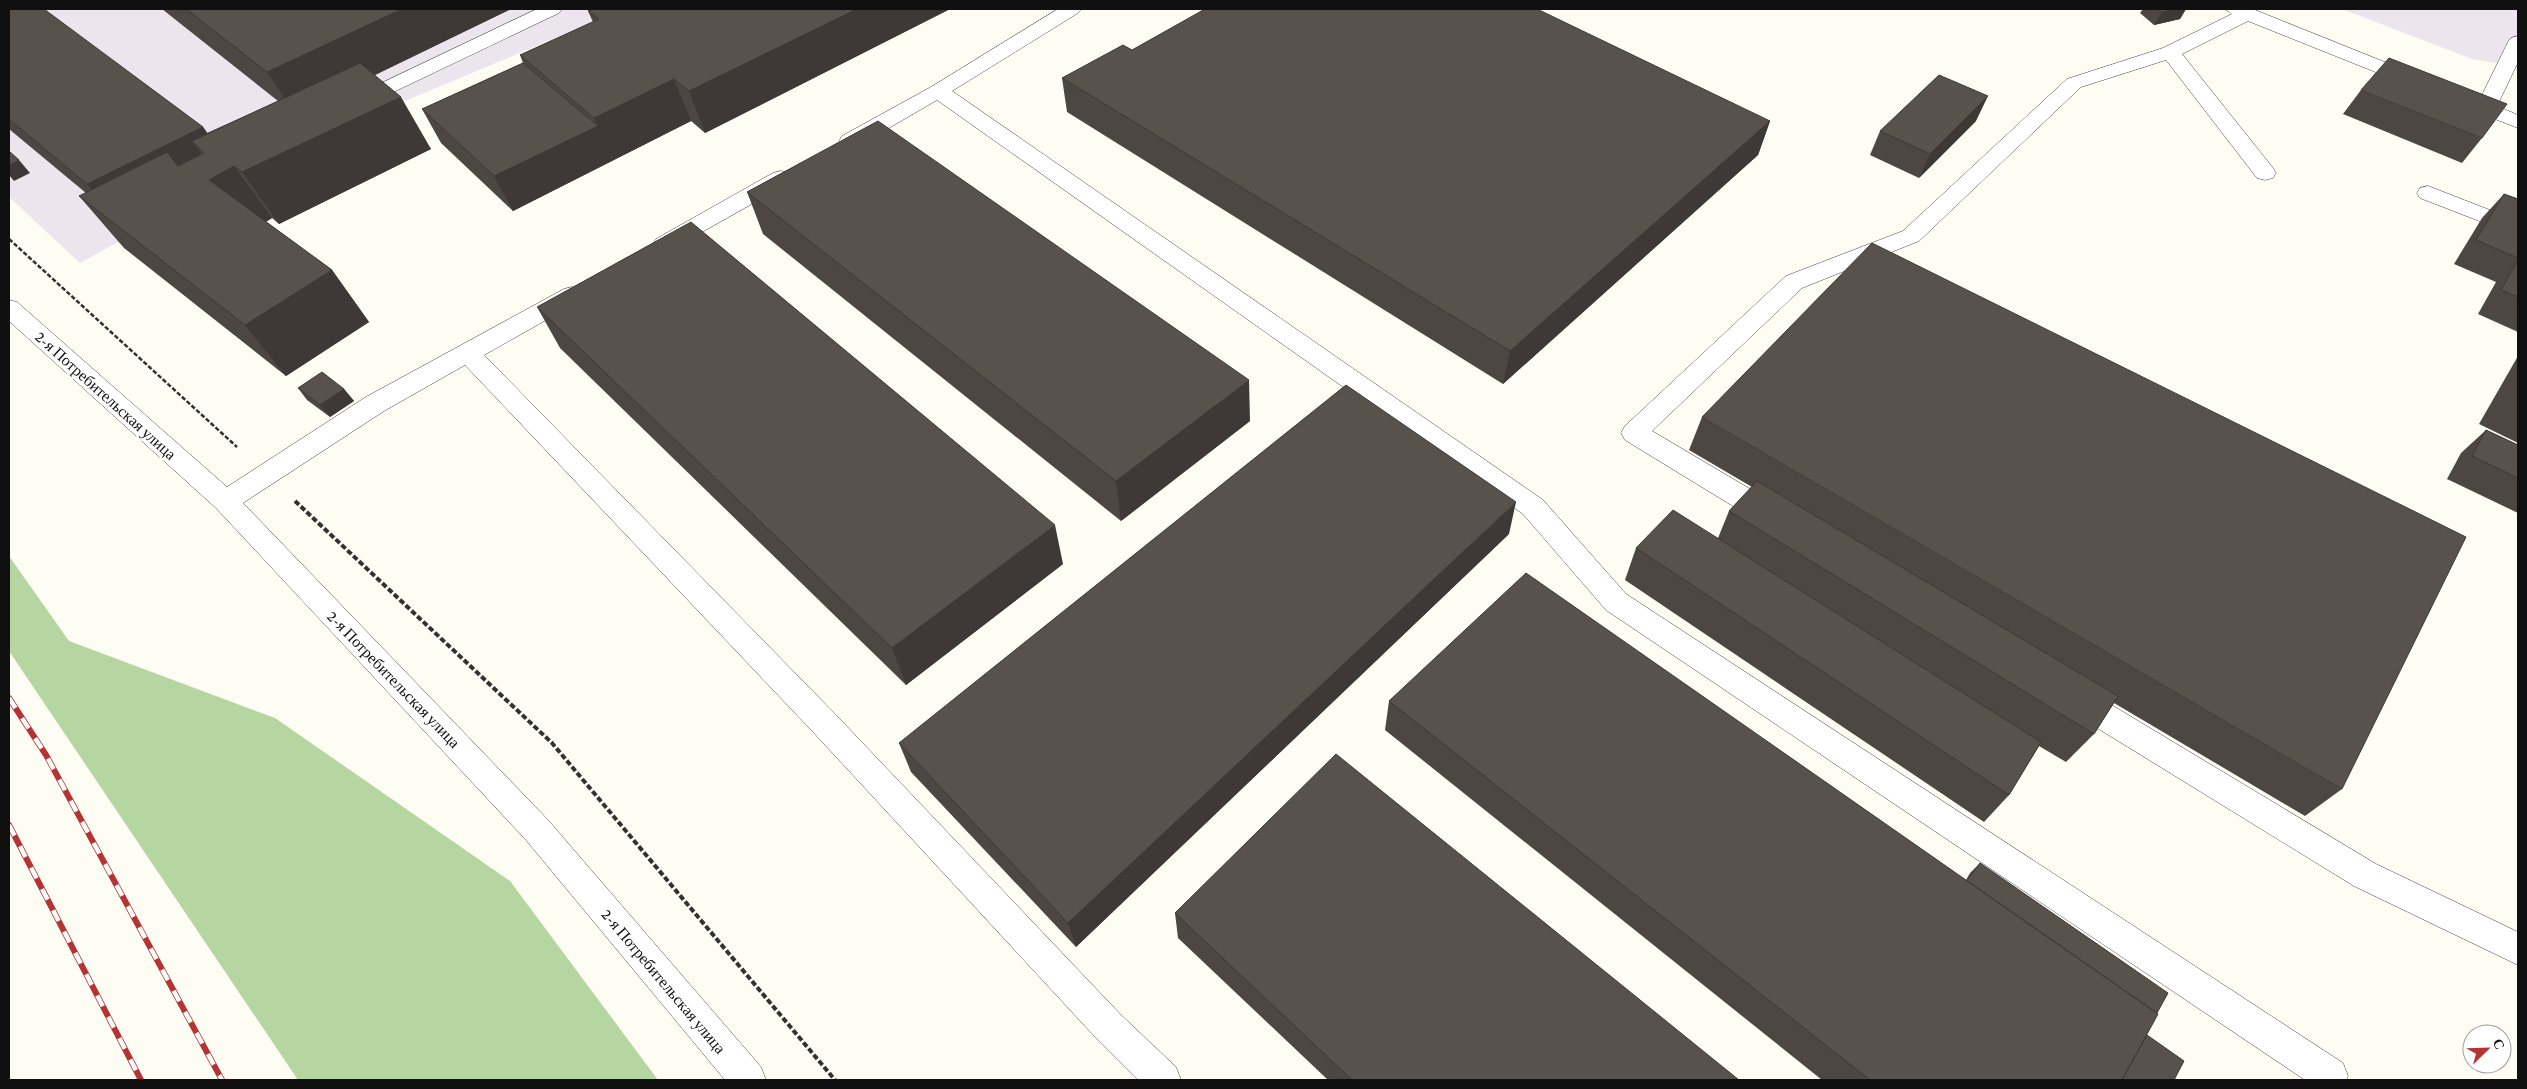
<svg xmlns="http://www.w3.org/2000/svg" width="2527" height="1089" viewBox="0 0 2527 1089" font-family="'Crimson Pro',serif">
<style>
.industrial{fill:#ede5ed}
.forest{fill:#b5d6a0}
.lines{fill:none;stroke-linecap:round;stroke-linejoin:round}
.minor-casing{stroke:#434343;stroke-width:1}
.path-far1{stroke:#323232;stroke-width:2.5;stroke-dasharray:4.5 2;stroke-linecap:butt}
.path{stroke:#323232;stroke-width:4;stroke-dasharray:5.5 2.5;stroke-linecap:butt}
.minor{fill:#fff;fill-rule:evenodd}
.rail-casing{stroke:#b53433;stroke-width:6}
.rail{stroke:#fff;stroke-width:4.5;stroke-dasharray:12;stroke-linecap:butt}
.wall{fill:#4c4742}
.shaded-wall{fill:#3e3936}
.building{fill:#58524d;stroke:#3e3936}
.labels{text-anchor:middle;stroke-width:5;stroke-linejoin:round;paint-order:stroke}
.street-label{font-size:16px;fill:#101010;stroke:#fff}
</style>
<rect width="100%" height="100%" fill="#fefdf4"/>
<path class="industrial" d="M9,9H624L274,156L80,263L9,197Z
M2342,9H2518V67L2472,59Z"/>
<path class="forest" d="M9,556L69,641L275,718L510,881L658,1080H298L9,651Z"/>
<g class="lines">
<defs>
<path id="minor" d="M537,9H562L559,13L362,107L355,109L348,107L345,103L348,99Z
M1058,9H1081L1078,13L952,91L1543,500L1626,594L2343,1063L2348,1076L2346,1080H2305L1606,610L1523,514L937,100L858,146L850,148L842,146L839,141L842,136L931,87Z
M2225,9L2255,10L2422,77L2425,81L2422,85L2415,87L2408,85L2248,21L2182,54L2273,168L2276,173L2273,178L2265,180L2257,178L2166,60L2081,87L1919,241L1802,288L1652,431L1784,509L1788,517L1784,525L1774,528L1764,525L1625,440L1621,433L1625,426L1786,276L1903,231L2067,79L2163,48L2232,14Z
M2518,36V62L2497,106L2518,115V128L2459,105L2456,101L2459,97L2466,95L2480,99L2508,42L2511,38Z
M781,171L789,173L792,178L789,183L672,249L664,252L656,249L653,244L656,239L773,173Z
M2428,186L2518,221V236L2420,198L2417,193L2420,188Z
M572,287L580,289L584,295L580,301L484,355L836,715L1121,1015L1176,1067L1181,1080H1138L1097,1039L814,733L465,365L384,411L243,503L548,820L761,1067L766,1080H725L526,840L216,508L9,321V300L17,302L227,487L366,397L564,289Z
M2074,685L2085,689L2376,864L2518,932V965L2354,886L2063,707L2059,698L2063,689Z"/>
</defs>
<use href="#minor" class="minor-casing"/>
<path class="path-far1" d="M9,239L237,447"/>
<path class="path" d="M295,501L552,743L835,1080"/>
<use href="#minor" class="minor"/>
<defs>
<path id="rail" d="M9,698L46,755L222,1080
M9,825L141,1080"/>
</defs>
<use href="#rail" class="rail-casing"/>
<use href="#rail" class="rail"/>
</g>
<path class="wall" d="M9,9L203,127L207,133L278,101L162,9H511L374,75L431,149L279,224L272,218L266,222L332,270L369,322L286,376L124,248L79,196L86,193L9,129Z
M594,9H950L705,133L691,121L513,211L441,143L422,109L523,63L520,55L593,22L588,11Z
M2143,9H2186L2180,19L2154,25L2140,13Z
M1132,50L1770,121L1758,155L1503,384L1067,112L1062,78Z
M2361,90L2482,138L2462,163L2343,114Z
M1976,121L1919,178L1870,155L1880,131Z
M747,192L1250,421L1121,521L763,234Z
M2504,194L2518,199V332L2478,314L2496,282L2454,264L2482,218Z
M537,307L1063,564L906,685L560,348Z
M2518,356V443L2479,424Z
M298,388L344,389L354,401L330,417L307,400Z
M1702,417L2342,789L2305,816L2114,703L2094,734L2066,762L2039,746L2009,795L1984,822L1625,580L1636,548L1718,538L1729,511L1752,487L1689,450Z
M2486,430L2518,445V513L2447,479L2461,453Z
M1509,534L1076,947L911,772L899,743Z
M1389,701L1966,880L1970,873L1980,863L2147,1035L2174,1080H1822L1385,730Z
M1175,913L1739,1080H1328L1178,938Z"/>
<path class="shaded-wall" d="M402,9H511L295,114L267,72Z
M857,9H950L705,133L689,91Z
M2177,9H2186L2180,19L2154,25L2162,12Z
M674,79L691,121L513,211L494,176L598,126L594,118Z
M1988,96L1976,121L1919,178L1930,154Z
M401,97L431,149L279,224L242,172Z
M1770,121L1758,155L1503,384L1510,351Z
M203,127L228,161L204,153L192,141L212,169L116,218L87,184Z
M19,160L30,173L14,181L9,175V165Z
M234,166L272,218L248,232L209,180Z
M332,270L369,322L286,376L245,325Z
M1249,380L1250,421L1121,521L1116,481Z
M344,389L354,401L330,417L320,405Z
M1516,502L1509,534L1076,947L1068,923Z
M1055,525L1063,564L906,685L892,648Z"/>
<path class="building" d="M9,9H44L203,127L87,184L9,119Z
M186,9H402L267,72Z
M594,9H857L689,91L674,79L594,118L520,55L599,19L588,11Z
M1205,9H1537L1770,121L1510,351L1062,78L1123,45L1132,50Z
M2157,9H2177L2162,12Z
M2389,58L2507,104L2482,138L2361,90Z
M360,63L401,97L242,172L234,166L209,180L332,270L245,325L79,196L167,152L178,166L204,153L192,141Z
M523,63L598,126L494,176L422,109Z
M1939,75L1988,96L1930,154L1880,131Z
M878,121L1249,380L1116,481L747,192Z
M9,151L19,160L9,165Z
M2504,194L2518,199V258L2476,240Z
M691,222L1055,525L892,648L537,307Z
M1872,243L2466,537L2342,789L1702,417Z
M2518,260V297L2501,290Z
M322,372L344,389L320,405L298,388Z
M1346,385L1516,502L1068,923L899,743Z
M2486,430L2518,445V478L2472,456Z
M1757,481L2118,696L2094,734L1729,511Z
M1673,510L2041,742L2009,795L1636,548Z
M1526,573L2158,1014L2122,1080H1870L1389,701Z
M1336,754L1739,1080H1352L1175,913Z
M1980,863L2168,993L2157,1013L1967,881Z
M2147,1035L2184,1061L2174,1080H2122Z"/>
<g class="labels">
<g class="street-label">
<text transform="translate(106 395) rotate(42)" y="6">2-я Потребительская улица</text>
<text transform="translate(394 679) rotate(46)" y="6">2-я Потребительская улица</text>
<text transform="translate(664 981) rotate(50)" y="6">2-я Потребительская улица</text>
</g>
</g>
<rect width="2527" height="1089" fill="none" stroke="#101010" stroke-width="20"/>
<g transform="translate(2487 1049) rotate(67)"><circle r="24" fill="#ffffff" stroke="#9f9f9f"/>
<path d="M0-4L9 19L0 12L-9 19Z" fill="#b53433"/>
<text y="-8" font-size="14" font-weight="bold" text-anchor="middle" fill="#101010">С</text>
</g>
</svg>
